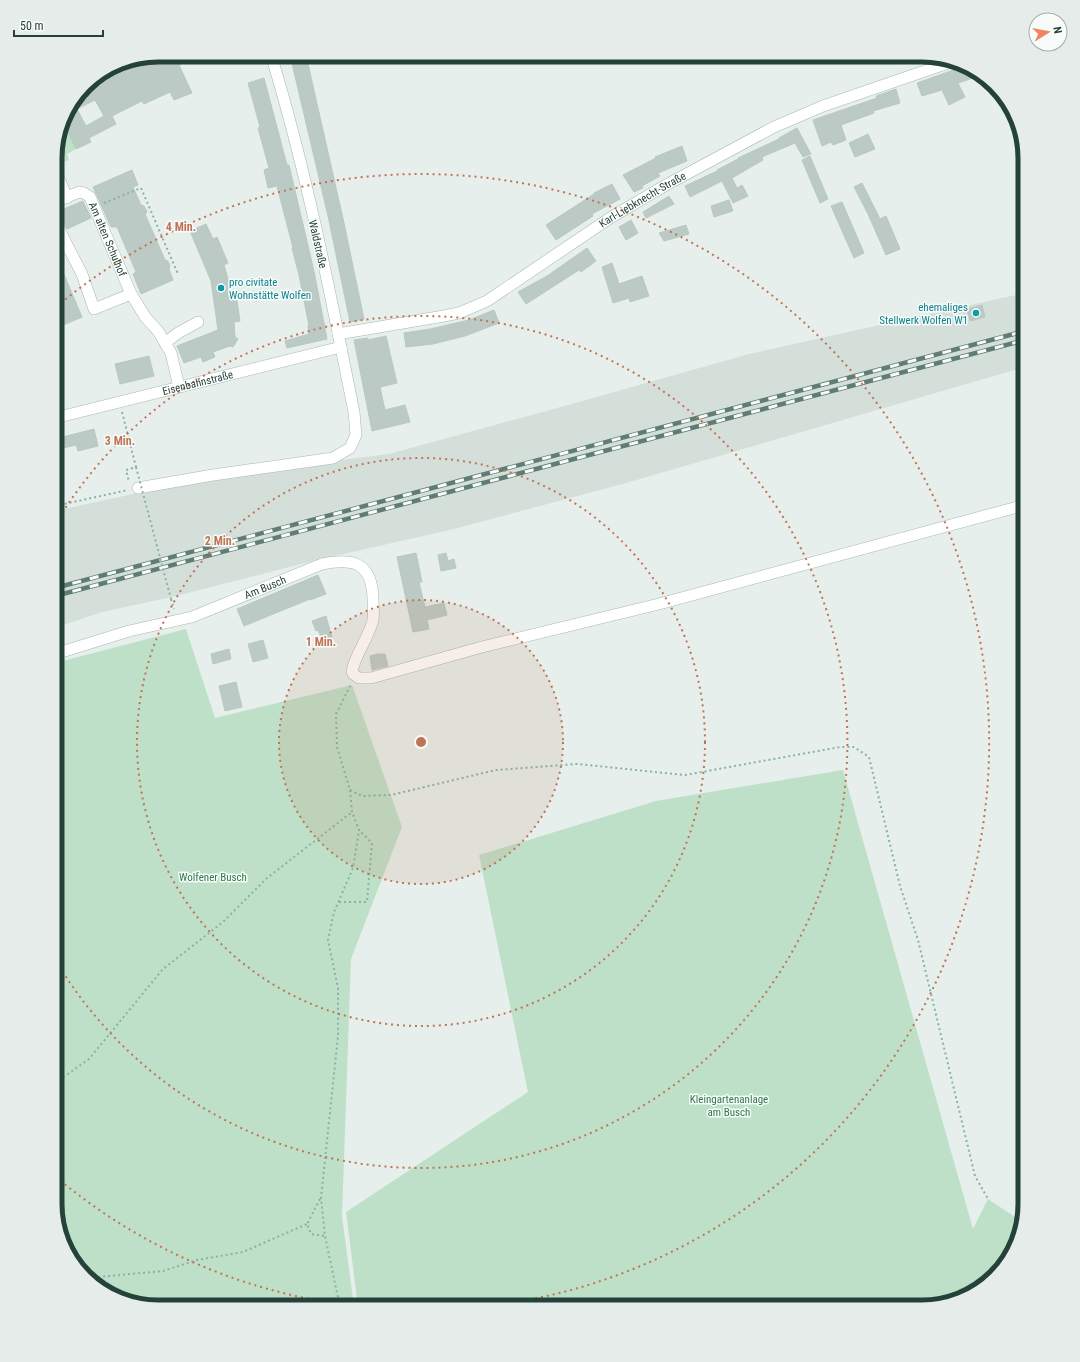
<svg xmlns="http://www.w3.org/2000/svg" width="1080" height="1362" viewBox="0 0 1080 1362" font-family="'Roboto Condensed',sans-serif">
<style>
.built{fill:#d4dfda}
.green{fill:#bfe0c8}
.building{fill:#bbcac4;stroke:#b8c9c2;fill-rule:evenodd}
.lines{fill:none;stroke-linecap:round;stroke-linejoin:round}
.minor-casing{stroke:#a8b8b2;stroke-width:12}
.path{stroke:#86b3a5;stroke-width:2;stroke-dasharray:2 3;stroke-linecap:butt}
.minor{stroke:#fff;stroke-width:11}
.rail-casing{stroke:#5f7d75;stroke-width:4.5}
.rail{stroke:#f7fbf9;stroke-width:3;stroke-dasharray:9;stroke-linecap:butt}
.path-bridge{stroke:#86b3a5;stroke-width:2;stroke-dasharray:2 3;stroke-linecap:butt}
.ring{fill:none;stroke:#c07456;stroke-width:2;stroke-dasharray:2 4}
.culture-dot{fill:#0f9aa8;stroke:#f7fbf9;stroke-width:1.5}
.labels{text-anchor:middle;stroke-width:3;stroke-linejoin:round;paint-order:stroke}
.street-label{font-size:11px;fill:#24423a;stroke:#f7fbf9}
.culture-label{font-size:11px;fill:#0d838f;stroke:#f7fbf9;text-anchor:start}
.park-label{font-size:11px;fill:#2d7a4b;stroke:#f7fbf9}
.rim{fill:none;stroke:#24423a;stroke-width:5}
.centre{fill:#c07456;stroke:#f7fbf9;stroke-width:2}
.ring-label{font-size:12px;text-anchor:middle;font-weight:bold;fill:#c07456;stroke:#f7fbf9;stroke-width:3;stroke-linejoin:round;paint-order:stroke}
</style>
<rect width="100%" height="100%" fill="#e6efeb"/>
<path class="built" d="M1025,294V367L626,483L450,530L321,559L176,596L102,612L55,628V511L215,476L389,454L586,400L749,354L1011,296Z"/>
<path class="green" d="M63,121L76,149L67,154L69,160L59,164L55,155V151Z
M186,629L215,718L352,685L402,827L351,959L342,1216L354,1307H157L107,1293L72,1261L55,1204V663Z
M843,770L973,1229L988,1199L1021,1221L1011,1255L979,1290L923,1307H358L346,1212L528,1092L479,855L656,801Z"/>
<path class="building" d="M158,55H200L179,65L192,93L174,100L170,92L144,104L142,101L112,116L116,124L89,138L91,142L76,149L63,121L66,112L86,86L118,70L117,68L131,60ZM95,100L104,116L86,126L77,109Z
M290,55H306L344,223L364,319L350,322L328,216Z
M965,66L973,68L976,77L958,83L965,97L949,105L942,90L922,96L917,83Z
M264,78L287,165H289L314,271L327,339L287,348L285,341L309,334L308,326H309L299,275L292,248H293L277,186L268,188L264,170L269,168L258,128L260,127L248,83Z
M896,89L900,103L873,111L874,113L841,125L846,140L833,145L831,142L822,146L813,120L877,98L876,96Z
M797,128L811,154L803,157L795,143L762,157L763,160L732,178L737,188L742,185L748,196L733,203L722,181L690,197L685,186L717,171V170L738,159V158L779,139V138Z
M868,134L875,149L855,157L849,143Z
M682,146L687,161L658,173L660,176L642,186L643,188L634,192L623,175L656,158L655,157Z
M810,156L828,199L820,203L802,160Z
M132,170L138,185L133,187L141,205L144,206L147,212L145,214L165,260L168,261L170,266L169,269L173,280L141,294L133,274L136,272L117,227H111L93,187Z
M862,183L880,219L886,216L900,249L886,255L868,214L854,187Z
M612,184L620,199L592,214L593,216L556,240L546,225L594,194V193Z
M669,196L674,204L646,218L643,212Z
M729,200L733,211L714,217L711,206Z
M83,201L91,218L67,229L59,211Z
M842,202L864,253L854,258L831,206Z
M631,220L638,233L626,240L619,227Z
M206,224L213,239L217,237L228,263L224,265L228,279L231,295L236,294L240,321L234,322L235,337L238,339L233,347L230,346L213,352L215,357L203,362L201,357L184,363L177,346L218,330L211,281L190,231Z
M686,225L689,234L664,241L659,233Z
M587,248L596,261L581,272L579,270L526,304L518,292L547,276Z
M55,253L82,317L61,326L55,312Z
M612,263L619,284L642,276L649,296L630,302L629,298L613,303L602,267Z
M982,305L985,317L970,321L967,309Z
M494,310L499,323L465,336L433,344L406,347L404,333L430,329L469,320Z
M386,336L397,383L380,387L385,410L405,405L410,422L372,431L354,340L368,338V340Z
M149,356L154,376L120,384L115,364Z
M94,429L98,446L78,451L76,445L55,450V439Z
M416,553L422,582H419L425,607L444,603L447,615L427,620L429,629L413,632L397,557Z
M446,553L448,561L454,559L456,568L441,571L438,555Z
M318,575L326,594L310,600V599L244,626L237,609Z
M326,616L332,638L323,642L318,630L316,631L312,621Z
M263,640L268,658L253,662L248,644Z
M229,649L231,659L213,664L211,654Z
M378,654H385L388,666L372,670L370,656Z
M236,682L242,707L225,711L219,686Z"/>
<g class="lines">
<defs>
<g id="minor">
<path d="M55,169L67,198"/>
<path id="s1" d="M55,202L79,192L84,193L90,197L131,294L146,318L158,331L171,353L179,387"/>
<path d="M55,220L64,239L82,274L94,309L131,294"/>
<path id="s2" d="M338,334L444,316L459,313L487,301L610,218L666,185L774,127L823,106L951,62"/>
<path d="M165,343L178,333L198,322"/>
<path id="s3" d="M55,418L341,347"/>
<path d="M138,488L213,475L333,458L350,448L356,435L354,412C330,293 307,172 271,55"/>
<path id="s4" d="M55,654L129,631L192,617L322,564C353,558 372,562 373,599C373,606 374,613 373,620C369,637 355,655 352,671L353,674L359,678H371L482,647L659,604L1025,505"/>
</g>
</defs>
<use href="#minor" class="minor-casing"/>
<path class="path" d="M104,203L141,188L178,274
M122,412L136,467L126,470L129,482
M55,506L128,490
M171,599L174,609
M350,790L362,796L391,795L496,770L577,764L685,775L840,747H854L869,757L900,886L918,940L975,1176L988,1199
M339,902H367L372,843L359,830
M55,1083L89,1059L163,969L223,922L267,878L352,812
M320,1199L307,1224L311,1234L325,1236
M84,1272L98,1277L163,1271L197,1260L243,1252L307,1224
M340,1307L325,1236L321,1198L338,1036V988L328,940L334,912L353,868L359,830L352,812L350,790L337,747L336,714L350,686"/>
<use href="#minor" class="minor"/>
<defs>
<path id="rail" d="M55,588L1025,331
M55,596L1025,340"/>
</defs>
<use href="#rail" class="rail-casing"/>
<use href="#rail" class="rail"/>
<path class="path-bridge" d="M136,467L171,599"/>
</g>
<circle cx="421" cy="742" r="142" fill="#c07456" fill-opacity=".12"/>
<g class="ring">
<circle cx="421" cy="742" r="142"/>
<circle cx="421" cy="742" r="284"/>
<path d="M56 523A426 426 0 1 1 56 961"/>
<path d="M362 1307A568 568 0 0 1 56 1177M56 307A568 568 0 1 1 480 1307"/>
</g>
<g class="culture-dot">
<circle cx="221" cy="288" r="4"/>
<circle cx="976" cy="313" r="4"/>
</g>
<g class="labels">
<g class="street-label">
<text dy="4" stroke="none"><textPath href="#s2" startOffset="339">Karl-Liebknecht-Straße</textPath></text>
<text dy="4" stroke="none"><textPath href="#s1" startOffset="84">Am alten Schulhof</textPath></text>
<text transform="translate(318 244) rotate(77)" y="4">Waldstraße</text>
<text dy="4" stroke="none"><textPath href="#s3" startOffset="147">Eisenbahnstraße</textPath></text>
<text dy="4" stroke="none"><textPath href="#s4" startOffset="221">Am Busch</textPath></text>
</g>
<g class="culture-label">
<text x="229" y="286">pro civitate<tspan x="229" dy="13">Wohnstätte Wolfen</tspan></text>
<text x="968" y="311" text-anchor="end">ehemaliges<tspan x="968" dy="13">Stellwerk Wolfen W1</tspan></text>
</g>
<g class="park-label">
<text x="213" y="881">Wolfener Busch</text>
<text x="729" y="1103">Kleingartenanlage<tspan x="729" dy="13">am Busch</tspan></text>
</g>
</g>
<path d="M0 0H1080V1362H0ZM158 62H922A96 96 0 0 1 1018 158V1204A96 96 0 0 1 922 1300H158A96 96 0 0 1 62 1204V158A96 96 0 0 1 158 62Z" fill="#e6ecea" fill-rule="evenodd"/>
<path class="rim" d="M158 62H922A96 96 0 0 1 1018 158V1204A96 96 0 0 1 922 1300H158A96 96 0 0 1 62 1204V158A96 96 0 0 1 158 62Z"/>
<circle cx="421" cy="742" r="6" class="centre"/>
<g class="ring-label">
<text x="181" y="231">4 Min.</text>
<text x="120" y="445">3 Min.</text>
<text x="220" y="545">2 Min.</text>
<text x="321" y="646">1 Min.</text>
</g>
<g transform="translate(1048 32) rotate(79)"><circle r="19" fill="#f7fbf9" stroke="#a3b1ad"/>
<path d="M0-3L7 15L0 10L-7 15Z" fill="#f4845f"/>
<text y="-6" font-size="11" font-weight="bold" text-anchor="middle" fill="#24423a">N</text>
</g>
<path d="M14 30v6h89v-6" fill="none" stroke="#24423a" stroke-width="2"/>
<text x="20" y="30" font-size="12" fill="#24423a" stroke="#f7fbf9" stroke-width="3" paint-order="stroke">50 m</text>
</svg>
